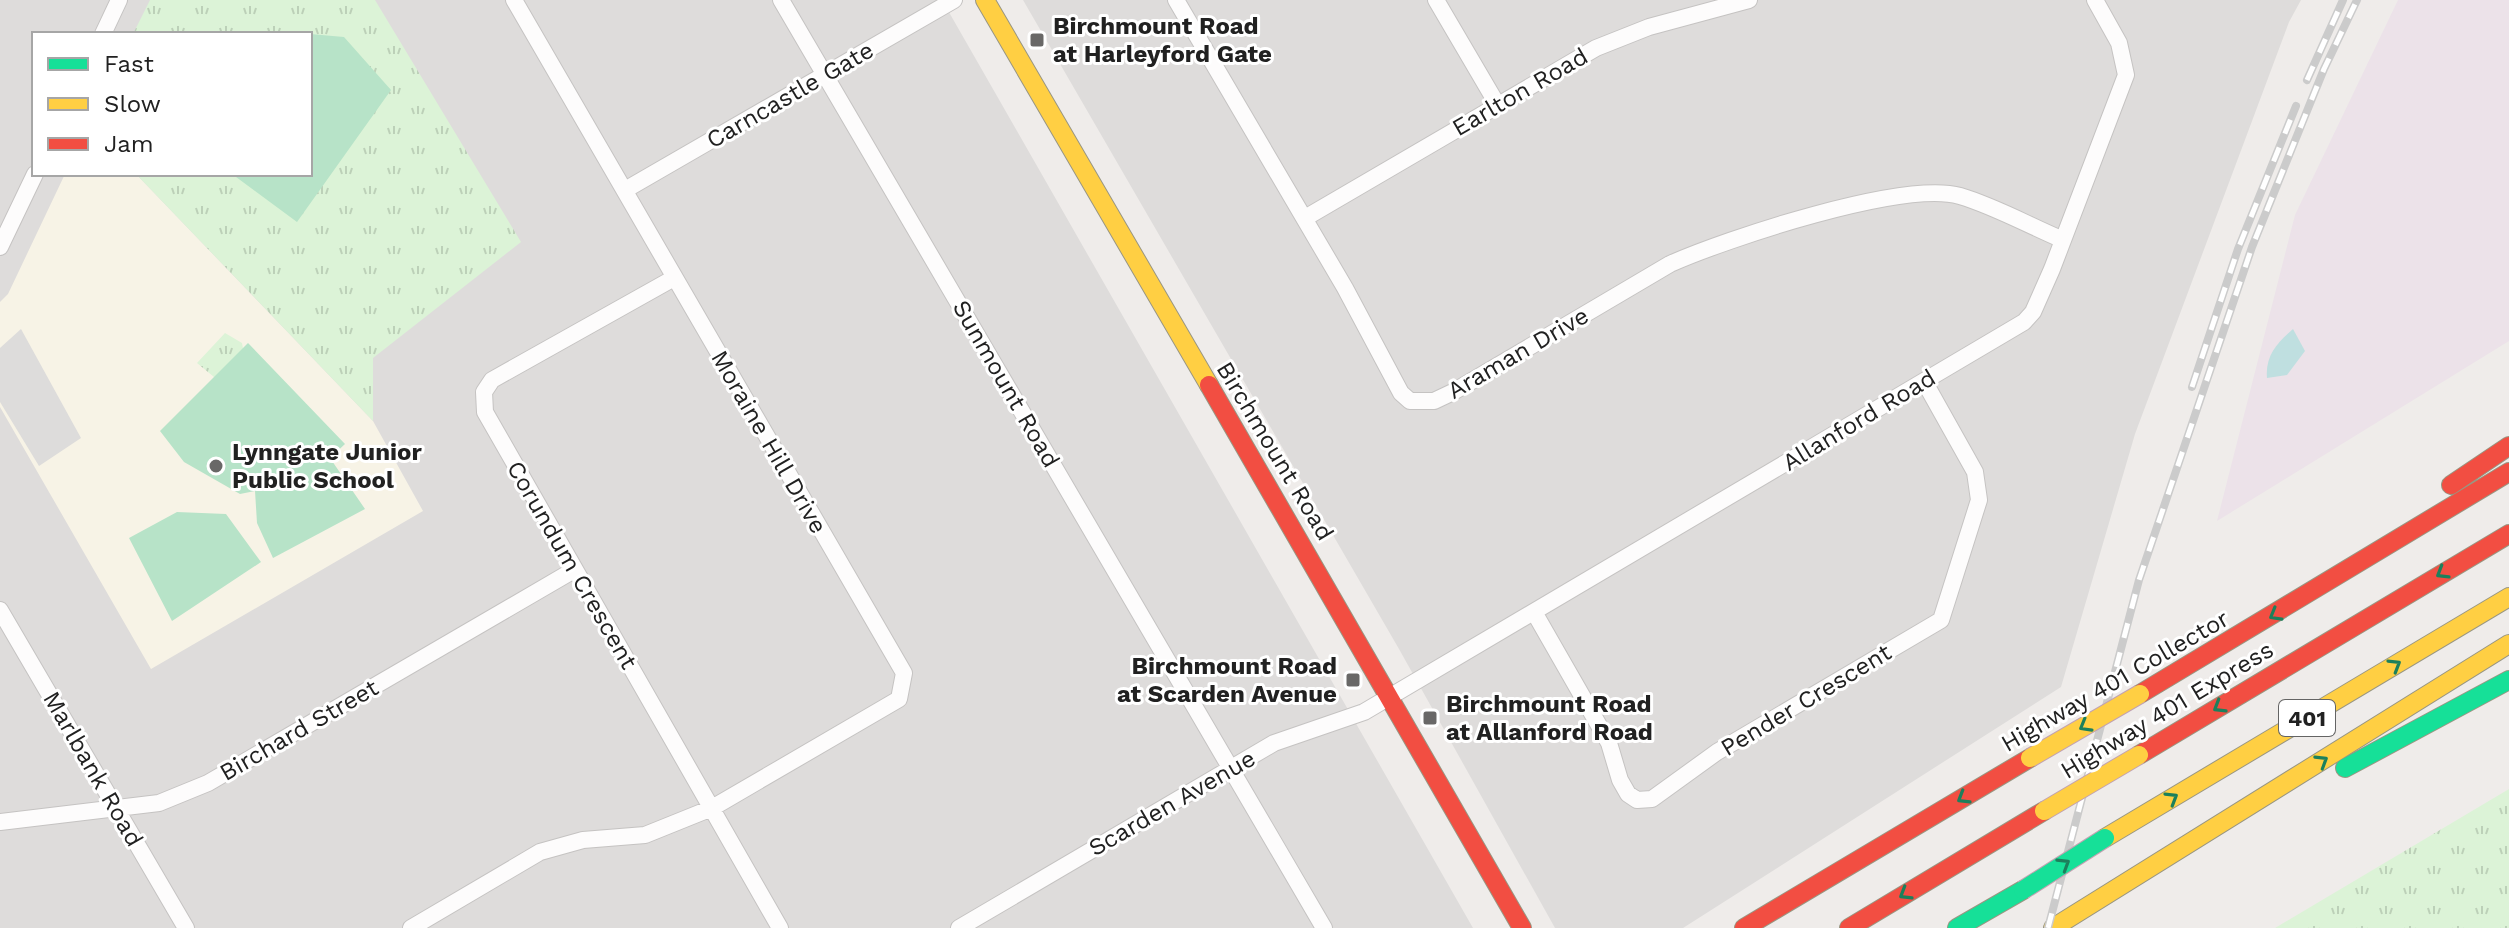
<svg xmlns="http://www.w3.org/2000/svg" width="2509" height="928" viewBox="0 0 2509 928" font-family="'Work Sans',sans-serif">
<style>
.residential{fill:#dedcdb;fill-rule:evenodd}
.industrial{fill:#ece2e9}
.education{fill:#f7f3e6}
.religious{fill:#dddcdb}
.park{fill:url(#park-tufts)}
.pitch{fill:#b7e3c8}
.water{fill:#bfdfe0}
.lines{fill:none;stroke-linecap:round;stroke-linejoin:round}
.street-casing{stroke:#c5c3c2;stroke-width:18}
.fast-casing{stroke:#999682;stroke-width:20}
.slow-casing{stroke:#999682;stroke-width:20}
.jam-casing{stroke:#999682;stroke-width:20}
.street{stroke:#fdfcfc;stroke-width:16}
.fast{stroke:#16e098;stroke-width:18}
.slow{stroke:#ffcf43;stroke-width:18}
.jam{stroke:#f24e42;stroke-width:18}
.rail-casing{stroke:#cbcbcb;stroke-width:8}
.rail{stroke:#fff;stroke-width:5;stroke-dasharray:15;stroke-linecap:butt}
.fast-bridge-casing{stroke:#c2a2b1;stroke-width:20;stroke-linecap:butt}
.slow-bridge-casing{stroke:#c2a2b1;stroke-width:20;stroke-linecap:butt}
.fast-bridge{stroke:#16e098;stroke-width:18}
.slow-bridge{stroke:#ffcf43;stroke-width:18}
.oneway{stroke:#1c805c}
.poi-dot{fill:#696867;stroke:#fff;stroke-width:3}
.labels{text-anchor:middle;stroke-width:6;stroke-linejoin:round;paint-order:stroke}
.shield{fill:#fff;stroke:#646464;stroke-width:2}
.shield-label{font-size:22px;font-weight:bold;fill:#212121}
.poi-label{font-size:24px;font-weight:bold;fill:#212121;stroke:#fff;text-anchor:start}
.street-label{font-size:24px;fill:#212121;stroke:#fff}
</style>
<defs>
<pattern id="park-tufts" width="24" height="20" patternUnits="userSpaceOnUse" patternTransform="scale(2)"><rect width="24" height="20" fill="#dcf3d7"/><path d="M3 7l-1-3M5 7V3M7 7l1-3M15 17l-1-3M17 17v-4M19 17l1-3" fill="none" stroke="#bcd0b8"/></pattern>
</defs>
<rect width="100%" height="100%" fill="#efecea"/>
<path class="residential" d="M0,0H942L1473,928H0ZM34,34H310V174H34Z
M1023,0H2301L2289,22L2135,434L2061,687L1683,928H1555L1399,649Z"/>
<path class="industrial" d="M2398,0H2509V341L2217,521L2295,215Z"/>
<path class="education" d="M65,174H136L373,421L423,511L151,669L0,407V302L8,294Z"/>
<path class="religious" d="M21,329L81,438L39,466L0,402V348Z"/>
<path class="park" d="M150,0H375L521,242L373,358V421L136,174H310V34H133Z
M225,333L242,343L246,365L227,380L214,377L197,363Z
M2509,789V928H2275Z"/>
<path class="pitch" d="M310,34L344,37L391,90L297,222L232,174H310Z
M248,343L345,444L330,458L365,509L273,558L257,523L255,491L240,494L184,462L160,431Z
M177,512L226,514L261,562L172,621L129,538Z"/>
<path class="water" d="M2293,329L2305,351L2287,375L2267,378C2265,355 2278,342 2293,329Z"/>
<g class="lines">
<defs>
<path id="street" d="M781,0L1324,928
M1176,0L1345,288L1401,393L1410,401H1434L1453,392L1670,264C1726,239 1903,180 1960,196C1994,206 2028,225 2061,239
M1436,0L1497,104
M103,34L119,0
M625,190L954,0
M1305,218L1596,48L1649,27L1749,0
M0,247L35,174
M674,278L492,380L484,392L485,412L780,928
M0,610L186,928
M1534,612L1609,743L1620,780L1628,794L1637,800L1652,799L1717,752L1941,620L1979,500L1975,472L1924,381
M0,822L159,803L208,783L574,570
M411,928L540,852L583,840L645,835L712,808L899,699L904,673L514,0
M959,928L1274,743L1364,712L2024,322L2033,312L2052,269L2126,75L2119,43L2095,0"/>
<path id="fast" d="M2345,768L2509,680
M1957,928L2023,890"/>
<path id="slow" d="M985,0L1209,385
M2105,838L2509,597
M2053,928L2509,644"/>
<path id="jam" d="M1209,385L1522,928
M2451,485L2509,446
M2140,694L2509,472
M2139,755L2509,534
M1744,928L2030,758
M1849,928L2044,811"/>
</defs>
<use href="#street" class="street-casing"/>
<use href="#fast" class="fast-casing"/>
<use href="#slow" class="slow-casing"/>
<use href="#jam" class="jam-casing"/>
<use href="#street" class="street"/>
<use href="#fast" class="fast"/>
<use href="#slow" class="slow"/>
<use href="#jam" class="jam"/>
<defs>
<path id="rail" d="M2307,80L2343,0
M2192,387L2238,249L2296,106
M2048,928L2139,580L2252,247L2324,69L2357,0"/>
</defs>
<use href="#rail" class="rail-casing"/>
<use href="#rail" class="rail"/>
<defs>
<path id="fast-bridge" d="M2023,890L2105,838"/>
<path id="slow-bridge" d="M2030,758L2140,694
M2044,811L2139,755"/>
</defs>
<use href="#fast-bridge" class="fast-bridge-casing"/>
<use href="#slow-bridge" class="slow-bridge-casing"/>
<use href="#fast-bridge" class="fast-bridge"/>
<use href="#slow-bridge" class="slow-bridge"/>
</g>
<defs><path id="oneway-chevron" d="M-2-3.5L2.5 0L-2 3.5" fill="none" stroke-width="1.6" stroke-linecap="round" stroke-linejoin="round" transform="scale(2)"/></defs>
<g class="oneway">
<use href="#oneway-chevron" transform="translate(2442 573) rotate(149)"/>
<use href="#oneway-chevron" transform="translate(2275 615) rotate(150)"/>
<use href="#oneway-chevron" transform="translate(2395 665) rotate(-31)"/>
<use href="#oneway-chevron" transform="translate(2219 707) rotate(149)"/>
<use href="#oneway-chevron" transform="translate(2085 726) rotate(150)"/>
<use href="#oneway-chevron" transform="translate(2322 761) rotate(-32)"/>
<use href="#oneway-chevron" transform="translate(1963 798) rotate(149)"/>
<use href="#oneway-chevron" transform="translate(2172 798) rotate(-31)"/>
<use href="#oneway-chevron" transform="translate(2064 864) rotate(-32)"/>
<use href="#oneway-chevron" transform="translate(1905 894) rotate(149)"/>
</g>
<g class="poi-dot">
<rect x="1029" y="32" width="16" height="16" rx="4"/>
<circle cx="216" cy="466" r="8"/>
<rect x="1345" y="672" width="16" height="16" rx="4"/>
<rect x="1422" y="710" width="16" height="16" rx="4"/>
</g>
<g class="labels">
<rect class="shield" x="2279" y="700" width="56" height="36" rx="6"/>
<g class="shield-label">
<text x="2307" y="726">401</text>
</g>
<g class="poi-label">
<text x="1053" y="34">Birchmount Road<tspan x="1053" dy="28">at Harleyford Gate</tspan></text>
<text x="232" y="460">Lynngate Junior<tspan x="232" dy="28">Public School</tspan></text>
<text x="1337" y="674" text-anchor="end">Birchmount Road<tspan x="1337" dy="28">at Scarden Avenue</tspan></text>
<text x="1446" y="712">Birchmount Road<tspan x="1446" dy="28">at Allanford Road</tspan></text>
</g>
<g class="street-label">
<text transform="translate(1520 92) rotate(-30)" y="8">Earlton Road</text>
<text transform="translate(790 95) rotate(-30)" y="8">Carncastle Gate</text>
<text transform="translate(1518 353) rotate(-30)" y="8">Araman Drive</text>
<text transform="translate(1006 384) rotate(60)" y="8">Sunmount Road</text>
<text transform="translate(1859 420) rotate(-31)" y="8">Allanford Road</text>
<text transform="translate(769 442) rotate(60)" y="8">Moraine Hill Drive</text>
<text transform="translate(1275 451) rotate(59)" y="8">Birchmount Road</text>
<text transform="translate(572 565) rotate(60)" y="8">Corundum Crescent</text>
<text transform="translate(2115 681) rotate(-30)" y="8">Highway 401 Collector</text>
<text transform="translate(1806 700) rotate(-31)" y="8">Pender Crescent</text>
<text transform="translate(2167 710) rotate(-31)" y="8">Highway 401 Express</text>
<text transform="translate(299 730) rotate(-30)" y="8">Birchard Street</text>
<text transform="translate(93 769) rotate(60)" y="8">Marlbank Road</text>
<text transform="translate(1172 803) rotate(-30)" y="8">Scarden Avenue</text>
</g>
</g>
<rect x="32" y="32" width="280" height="144" fill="#ffffff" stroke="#a6a6a6" stroke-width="2"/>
<rect x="48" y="58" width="40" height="12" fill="#16e098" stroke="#a6a6a6" stroke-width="2"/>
<text x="104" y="72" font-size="24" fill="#212121">Fast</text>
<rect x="48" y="98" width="40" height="12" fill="#ffcf43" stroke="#a6a6a6" stroke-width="2"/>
<text x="104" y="112" font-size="24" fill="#212121">Slow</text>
<rect x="48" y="138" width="40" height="12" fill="#f24e42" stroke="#a6a6a6" stroke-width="2"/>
<text x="104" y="152" font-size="24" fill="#212121">Jam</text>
</svg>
